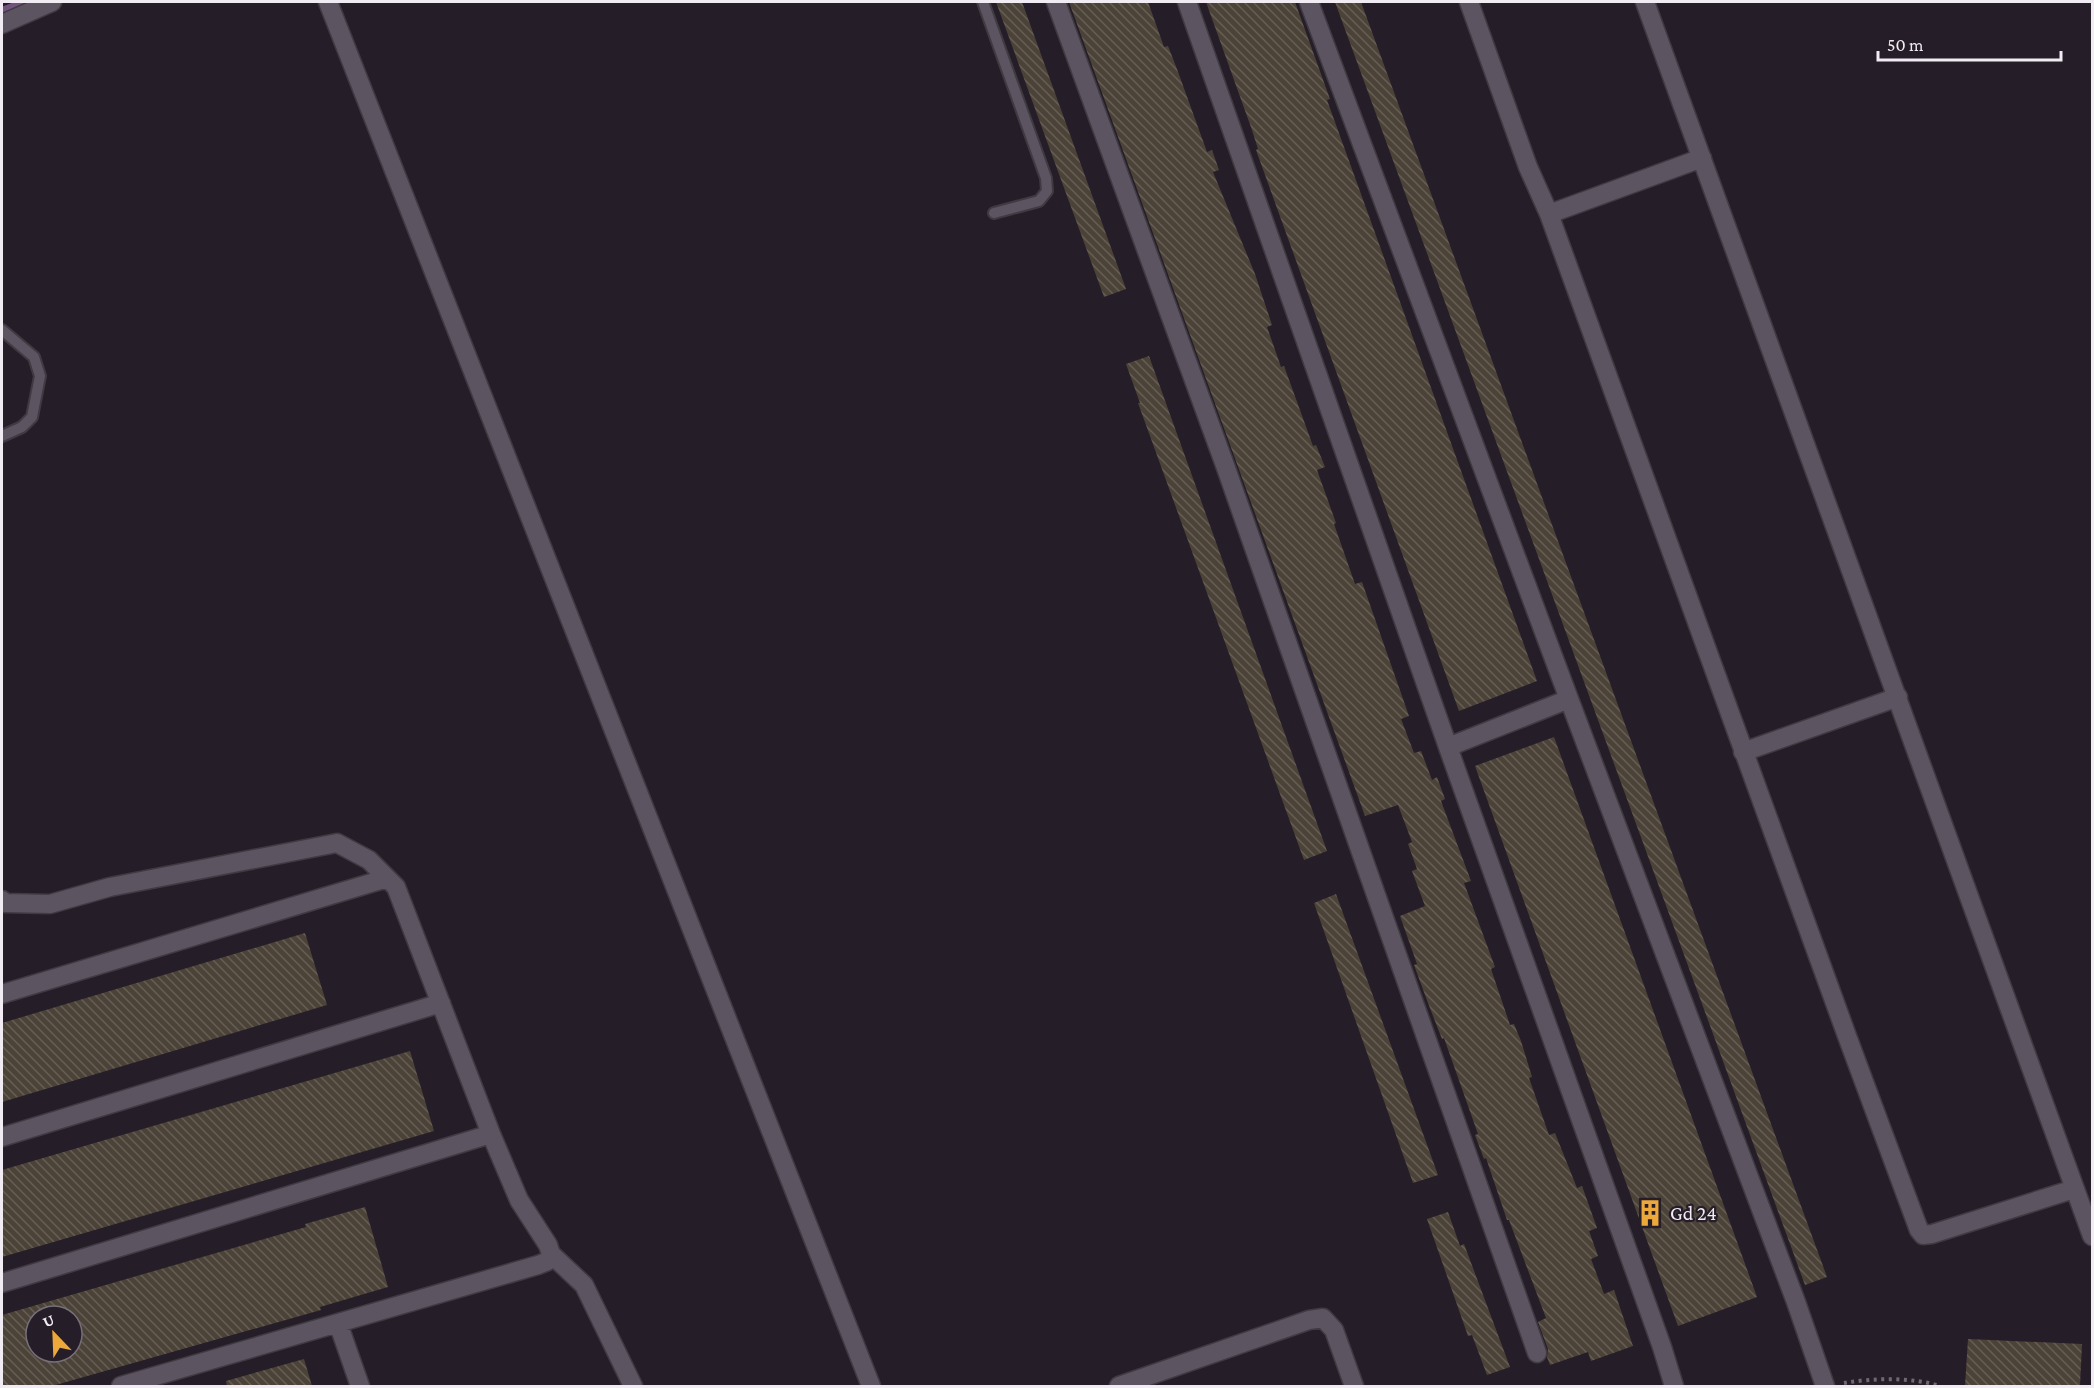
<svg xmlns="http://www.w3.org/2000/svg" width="2094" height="1388" viewBox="0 0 2094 1388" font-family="'Crimson Pro',serif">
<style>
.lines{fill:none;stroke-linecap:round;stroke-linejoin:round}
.stream{stroke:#70547e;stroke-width:8}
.building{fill:url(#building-back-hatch);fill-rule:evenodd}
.service-casing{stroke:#403a43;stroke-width:14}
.minor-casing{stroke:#403a43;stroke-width:21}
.path{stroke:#6f6972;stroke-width:4;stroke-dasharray:3 4.5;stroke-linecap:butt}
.service{stroke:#5c5460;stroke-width:10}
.minor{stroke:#5c5460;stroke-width:18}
.labels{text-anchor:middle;stroke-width:4.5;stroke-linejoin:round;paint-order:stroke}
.poi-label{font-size:20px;fill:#f1ecf4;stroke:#251e28;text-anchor:start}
</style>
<defs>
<pattern id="building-back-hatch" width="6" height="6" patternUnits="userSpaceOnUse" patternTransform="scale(1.5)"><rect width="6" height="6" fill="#4c4338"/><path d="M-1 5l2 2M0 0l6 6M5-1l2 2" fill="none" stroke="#665e55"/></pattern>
</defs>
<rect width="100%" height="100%" fill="#251e28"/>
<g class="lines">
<path class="stream" d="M2,11L26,2"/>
</g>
<path class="building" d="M996,2H1022L1126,289L1104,297Z
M1069,2H1148L1164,47L1168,46L1177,69L1207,152L1212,150L1219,170L1213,172L1255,274L1272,325L1267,327L1281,367L1284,366L1313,446L1316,445L1325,467L1317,470L1336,523L1334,524L1355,584L1362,582L1409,716L1401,719L1414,753L1421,751L1432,780L1437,777L1445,799L1441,801L1471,881L1464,883L1495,967L1491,969L1510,1025L1514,1024L1521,1041L1532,1077L1529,1078L1549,1135L1555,1133L1577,1188L1582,1186L1597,1228L1589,1231L1598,1256L1591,1259L1604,1294L1614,1290L1633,1346L1591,1361L1588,1352L1550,1365L1547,1357L1548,1349L1538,1322L1546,1318L1509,1220H1507L1486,1158L1484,1159L1475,1135L1478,1134L1444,1038L1442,1039L1428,1003L1414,965L1417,964L1400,916L1425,906L1412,871L1417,869L1408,844L1412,842L1398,805L1365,816Z
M1206,2H1295L1330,99L1327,100L1537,681L1459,711L1256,150L1258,149L1252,130Z
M1335,2H1361L1827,1277L1805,1285Z
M1149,356L1327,851L1304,860L1138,403H1140L1126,364Z
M1554,737L1757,1297L1678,1326L1475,766Z
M1336,894L1438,1175L1413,1183L1314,903Z
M305,933L327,1005L2,1102V1023Z
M410,1051L434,1131L2,1257V1170Z
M365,1207L388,1287L320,1307L321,1310L52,1386H2V1315L306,1227L305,1224ZM36,1316H72V1352H36Z
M1448,1212L1460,1246L1464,1244L1510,1367L1487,1375L1472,1335L1468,1336L1427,1219Z
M1968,1339L2082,1344L2080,1386H1965Z
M304,1359L312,1386H227L226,1381Z"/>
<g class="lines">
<defs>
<path id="service" d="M983,2L1046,178L1047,191L1039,201L994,213
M2,330L34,357L40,376L32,417L22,427L2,436"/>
<path id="minor" d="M328,2L871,1386
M1056,2L1226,468L1537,1353
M1187,2L1448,747L1662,1347L1674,1386
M1309,2L1569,699L1796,1302L1825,1386
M1469,2L1528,167L1549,214L1847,1036L1919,1230L1923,1235L1932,1234L2074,1189
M1645,2L2092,1236
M2,24L52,2
M1549,214L1702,158
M1448,747L1569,699
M1743,752L1898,697
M2,900L5,903L50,904L110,887L337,843L369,860L389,880
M2,994L381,880H389L396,887L491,1134L519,1200L548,1245L551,1254L584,1285L633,1386
M2,1137L441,1003
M2,1283L491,1134
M338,1323L360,1386
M121,1386L538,1265L548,1261L551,1254
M1119,1386L1309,1320L1323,1318L1334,1330L1354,1386"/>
</defs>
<use href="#service" class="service-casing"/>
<use href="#minor" class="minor-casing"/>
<path class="path" d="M1844,1383C1873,1378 1911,1377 1940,1386"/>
<use href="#service" class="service"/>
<use href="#minor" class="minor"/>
</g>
<defs>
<symbol id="building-bare" viewBox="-9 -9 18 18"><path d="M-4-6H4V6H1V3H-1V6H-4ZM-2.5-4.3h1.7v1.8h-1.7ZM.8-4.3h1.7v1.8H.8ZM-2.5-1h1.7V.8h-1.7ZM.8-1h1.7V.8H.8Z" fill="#eda83c" stroke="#251e28" stroke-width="2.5" paint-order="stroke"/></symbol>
</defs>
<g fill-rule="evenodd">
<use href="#building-bare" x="1631" y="1194" width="38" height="38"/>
</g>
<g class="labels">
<g class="poi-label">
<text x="1670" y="1220">Gd 24</text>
</g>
</g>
<rect width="2094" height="1388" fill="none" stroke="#f1ecf4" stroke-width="6"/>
<g transform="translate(54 1334) rotate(337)"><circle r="28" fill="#251e28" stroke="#77707a" stroke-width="1.5"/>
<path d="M0-4.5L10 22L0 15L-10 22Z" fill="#eda83c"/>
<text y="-9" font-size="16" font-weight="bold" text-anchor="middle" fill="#f1ecf4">U</text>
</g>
<path d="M1878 51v9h183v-9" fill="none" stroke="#f1ecf4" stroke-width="3"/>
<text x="1887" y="51" font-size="18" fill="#f1ecf4" stroke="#251e28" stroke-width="4.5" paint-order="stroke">50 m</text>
</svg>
